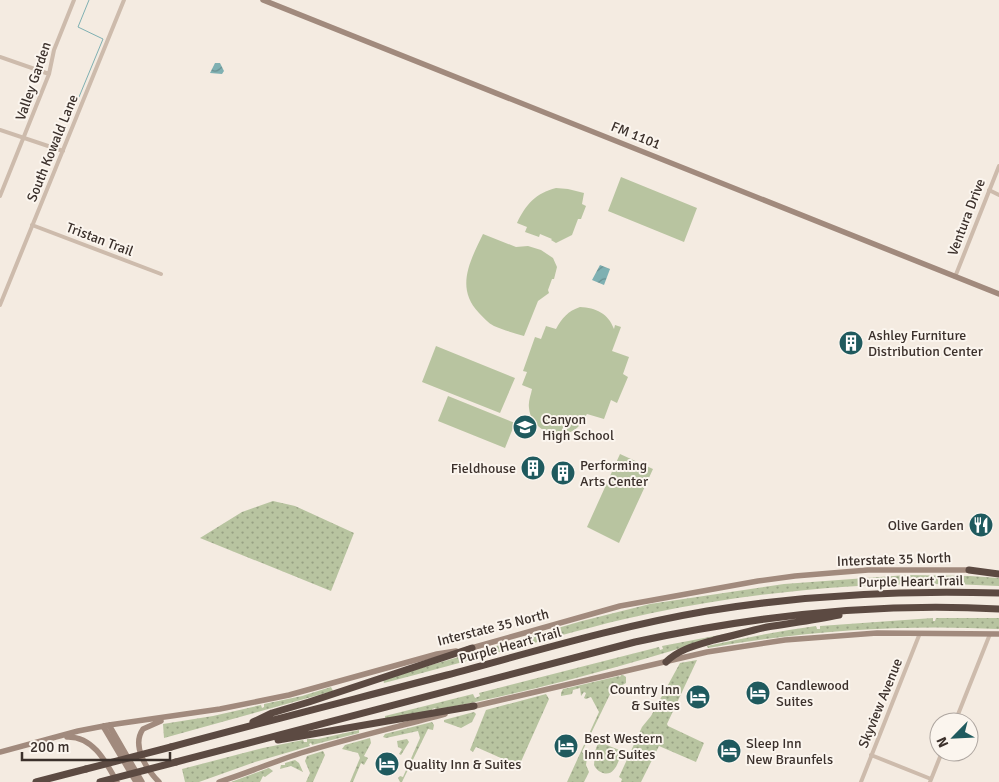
<svg xmlns="http://www.w3.org/2000/svg" width="999" height="782" viewBox="0 0 999 782" font-family="Signika,sans-serif">
<style>
.grass{fill:url(#grass-dots)}
.green{fill:#b8c4a0}
.water{fill:url(#water-waves)}
.lines{fill:none;stroke-linecap:round;stroke-linejoin:round}
.stream{stroke:#7fb0b2;stroke-width:1}
.minor{stroke:#cdbbac;stroke-width:4}
.secondary{stroke:#a18a7d;stroke-width:5.5}
.motorway{stroke:#5c4a42;stroke-width:7}
.motorway-bridge{stroke:#5c4a42;stroke-width:7}
.labels{text-anchor:middle;stroke-width:4;stroke-linejoin:round;paint-order:stroke}
.street-label{font-size:14px;fill:#3b302b;stroke:#fbf5ee}
.poi-label{font-size:14px;fill:#3b302b;stroke:#fbf5ee;text-anchor:start}
</style>
<defs>
<pattern id="grass-dots" width="8" height="8" patternUnits="userSpaceOnUse" patternTransform="scale(1.25)"><rect width="8" height="8" fill="#b8c4a0"/><path d="M2 2h.1M6 6h.1" fill="none" stroke="#97a083" stroke-width="1.8" stroke-linecap="round"/></pattern>
<pattern id="water-waves" width="16" height="10" patternUnits="userSpaceOnUse" patternTransform="scale(1.25)"><rect width="16" height="10" fill="#7fb0b2"/><path d="M0 5q4-4 8 0t8 0" fill="none" stroke="#699091"/></pattern>
</defs>
<rect width="100%" height="100%" fill="#f4ebe1"/>
<path class="grass" d="M273,501L295,506L354,533L331,591L200,538L242,512Z
M907,575L970,576L999,578V586C885,579 764,590 652,613C613,621 573,632 534,643C484,656 434,670 384,683L383,679L582,621L650,604L784,584Z
M933,618V621H935L936,618H999V629C901,624 804,631 708,648L707,646C744,638 780,631 816,626L817,629H820V626Z
M725,634C630,665 534,691 436,710L435,708L432,709V711L385,719V716L473,694L475,698L480,696L479,693L659,647L660,650L663,649L662,646Z
M697,660L667,724L668,726L704,743L696,762L659,746L641,782H621L622,779L619,777L642,727L651,716L680,663Z
M621,675H623L626,677V683L619,687L614,686L582,752L587,758L586,765L589,772L584,782H567L599,712L591,697L586,699L584,698L586,693L584,692L581,696L580,688L573,690L572,694L561,696V693L563,689L568,688L619,676L620,677Z
M331,687L333,691L164,738L163,724L213,716L261,705L262,708L264,707V704L302,696Z
M546,694L549,699L519,766L476,747L473,752L470,750L486,710Z
M474,712L476,714L472,722L461,728L444,722V720Z
M432,722L434,725L433,730L428,729L402,782H400L398,778L400,776L403,777L420,738L418,731L386,738L383,737L385,734Z
M359,730V733L312,745L311,743L309,744L310,746L255,762L199,782H185L182,769L263,748L303,740L304,742H307V739H318Z
M370,738L371,743L364,756L368,758L364,765L361,763L353,782H350L360,758L358,753L342,749L345,745Z
M407,739L409,742L401,755L399,754L402,749L398,747L397,741Z
M599,742L622,751C619,760 615,777 603,773C598,771 596,769 594,765C595,756 594,750 599,742Z
M323,751L325,755L313,782H306L310,773L305,761L307,756Z
M295,760L299,763L303,772L291,766L280,769L281,765H285V763Z
M269,768L273,771L265,777L263,776L260,782H231Z"/>
<path class="green" d="M621,177L697,208L684,242L608,211Z
M556,188L568,189L584,193L582,204L586,206L581,219H578L572,235L556,243L551,240L552,239L540,234L539,237L525,232L527,227L517,223C526,204 536,193 556,188Z
M483,234L516,247L528,246L541,250L553,258L557,267L554,279H552L548,290L549,293L538,301L524,336C514,333 503,330 494,326C488,323 484,318 479,313C455,288 470,261 483,234Z
M580,307C596,308 608,313 614,329L615,325L621,327L612,351L629,357L623,374L628,377L617,403L611,400L604,419L587,414C584,418 581,424 578,427C561,443 531,431 529,408C528,401 531,395 532,389L522,385L527,372L523,371L535,337L541,339L546,326L556,329C562,318 568,311 580,307Z
M436,346L515,378L500,413L422,382Z
M448,396L515,423L505,448L438,421Z
M620,454L653,469L619,543L587,527Z"/>
<path class="water" d="M215,63H220L224,71L222,74L210,73Z
M600,265L610,269L604,285L592,280Z"/>
<g class="lines">
<path class="stream" d="M79,97L103,39L78,27L89,0"/>
<path class="minor" d="M0,57L49,74
M0,130L63,151
M989,190L999,195
M0,196L49,74L54,50L74,0
M32,225L161,274
M955,277L999,166
M0,305L124,0
M955,722L990,634
M871,755L931,779
M861,782L920,633
M930,782L942,752"/>
<path class="secondary" d="M263,0L999,294
M468,649L620,606L758,581L795,576L868,570H972
M471,707L707,652L785,640L877,633L999,634
M109,725L142,782
M103,726L136,782
M67,737C93,736 106,762 117,782
M0,752L78,731L109,725L220,709L289,695L437,654L456,651
M159,782C147,770 131,746 143,729L161,721
M219,782C247,773 273,762 301,753C349,738 397,727 445,714"/>
<path class="motorway" d="M969,570L999,574
M666,662C679,649 697,645 714,640C732,636 749,631 767,627C791,623 815,620 839,615
M253,722L272,713L309,702L472,648
M278,740L474,706
M171,747C263,722 355,699 447,675C533,652 619,626 707,611C804,595 901,590 999,593
M176,762L635,642C754,616 877,602 999,609
M36,782L86,769"/>
<path class="motorway-bridge" d="M86,769L171,747
M100,782L176,762"/>
</g>
<defs>
<symbol id="building-disc" viewBox="-11 -11 22 22"><circle r="9.5" fill="#1f5a5e" stroke="#fbf5ee"/><path d="M-4-6H4V6H1V3H-1V6H-4ZM-2.5-4.3h1.7v1.8h-1.7ZM.8-4.3h1.7v1.8H.8ZM-2.5-1h1.7V.8h-1.7ZM.8-1h1.7V.8H.8Z" fill="#fff"/></symbol>
<symbol id="school-disc" viewBox="-11 -11 22 22"><circle r="9.5" fill="#1f5a5e" stroke="#fbf5ee"/><path d="M0-5L7-2L0 1L-7-2ZM-4 1L0 2.5L4 1V4Q0 6-4 4Z" fill="#fff"/></symbol>
<symbol id="restaurant-disc" viewBox="-11 -11 22 22"><circle r="9.5" fill="#1f5a5e" stroke="#fbf5ee"/><path d="M-5-6h1v4h1v-4h1v4h1v-4h1v5L-1.5 .5V6h-2V.5L-5-1ZM5-6V6H3V1.5H1.5Q1.5-4 5-6Z" fill="#fff"/></symbol>
<symbol id="hotel-disc" viewBox="-11 -11 22 22"><circle r="9.5" fill="#1f5a5e" stroke="#fbf5ee"/><path d="M-6-4.5h1.5V1H6V5H4.5V3h-9V5H-6ZM-4 0a1.8 1.8 0 1 1 3.6 0ZM.5 0V-2.5h3Q6-2.5 6 0Z" fill="#fff"/></symbol>
</defs>
<g fill-rule="evenodd">
<use href="#building-disc" x="837" y="329" width="28" height="28"/>
<use href="#school-disc" x="511" y="413" width="28" height="28"/>
<use href="#building-disc" x="519" y="454" width="28" height="28"/>
<use href="#building-disc" x="549" y="459" width="28" height="28"/>
<use href="#restaurant-disc" x="967" y="511" width="28" height="28"/>
<use href="#hotel-disc" x="744" y="679" width="28" height="28"/>
<use href="#hotel-disc" x="684" y="683" width="28" height="28"/>
<use href="#hotel-disc" x="552" y="732" width="28" height="28"/>
<use href="#hotel-disc" x="715" y="737" width="28" height="28"/>
<use href="#hotel-disc" x="373" y="750" width="28" height="28"/>
</g>
<g class="labels">
<g class="street-label">
<text transform="translate(33 81) rotate(-71)" y="5">Valley Garden</text>
<text transform="translate(636 135) rotate(22)" y="5">FM 1101</text>
<text transform="translate(52 148) rotate(-68)" y="5">South Kowald Lane</text>
<text transform="translate(966 217) rotate(-69)" y="5">Ventura Drive</text>
<text transform="translate(100 239) rotate(21)" y="5">Tristan Trail</text>
<text transform="translate(894 559) rotate(-2)" y="5">Interstate 35 North</text>
<text transform="translate(911 581) rotate(-1)" y="5">Purple Heart Trail</text>
<text transform="translate(493 627) rotate(-14)" y="5">Interstate 35 North</text>
<text transform="translate(510 645) rotate(-15)" y="5">Purple Heart Trail</text>
<text transform="translate(880 703) rotate(-68)" y="5">Skyview Avenue</text>
</g>
<g class="poi-label">
<text x="868" y="340">Ashley Furniture<tspan x="868" dy="16">Distribution Center</tspan></text>
<text x="542" y="424">Canyon<tspan x="542" dy="16">High School</tspan></text>
<text x="580" y="470">Performing<tspan x="580" dy="16">Arts Center</tspan></text>
<text x="516" y="473" text-anchor="end">Fieldhouse</text>
<text x="964" y="530" text-anchor="end">Olive Garden</text>
<text x="776" y="690">Candlewood<tspan x="776" dy="16">Suites</tspan></text>
<text x="680" y="694" text-anchor="end">Country Inn<tspan x="680" dy="16">&amp; Suites</tspan></text>
<text x="584" y="743">Best Western<tspan x="584" dy="16">Inn &amp; Suites</tspan></text>
<text x="746" y="748">Sleep Inn<tspan x="746" dy="16">New Braunfels</tspan></text>
<text x="404" y="769">Quality Inn &amp; Suites</text>
</g>
</g>
<g transform="translate(954 737) rotate(246)"><circle r="24" fill="#fbf5ee" stroke="#aea6a0"/>
<path d="M0-4L9 19L0 12L-9 19Z" fill="#1f5a5e"/>
<text y="-8" font-size="14" font-weight="bold" text-anchor="middle" fill="#3b302b">N</text>
</g>
<path d="M22 752v8h148v-8" fill="none" stroke="#3b302b" stroke-width="2.5"/>
<text x="30" y="752" font-size="15" fill="#3b302b" stroke="#fbf5ee" stroke-width="4" paint-order="stroke">200 m</text>
</svg>
